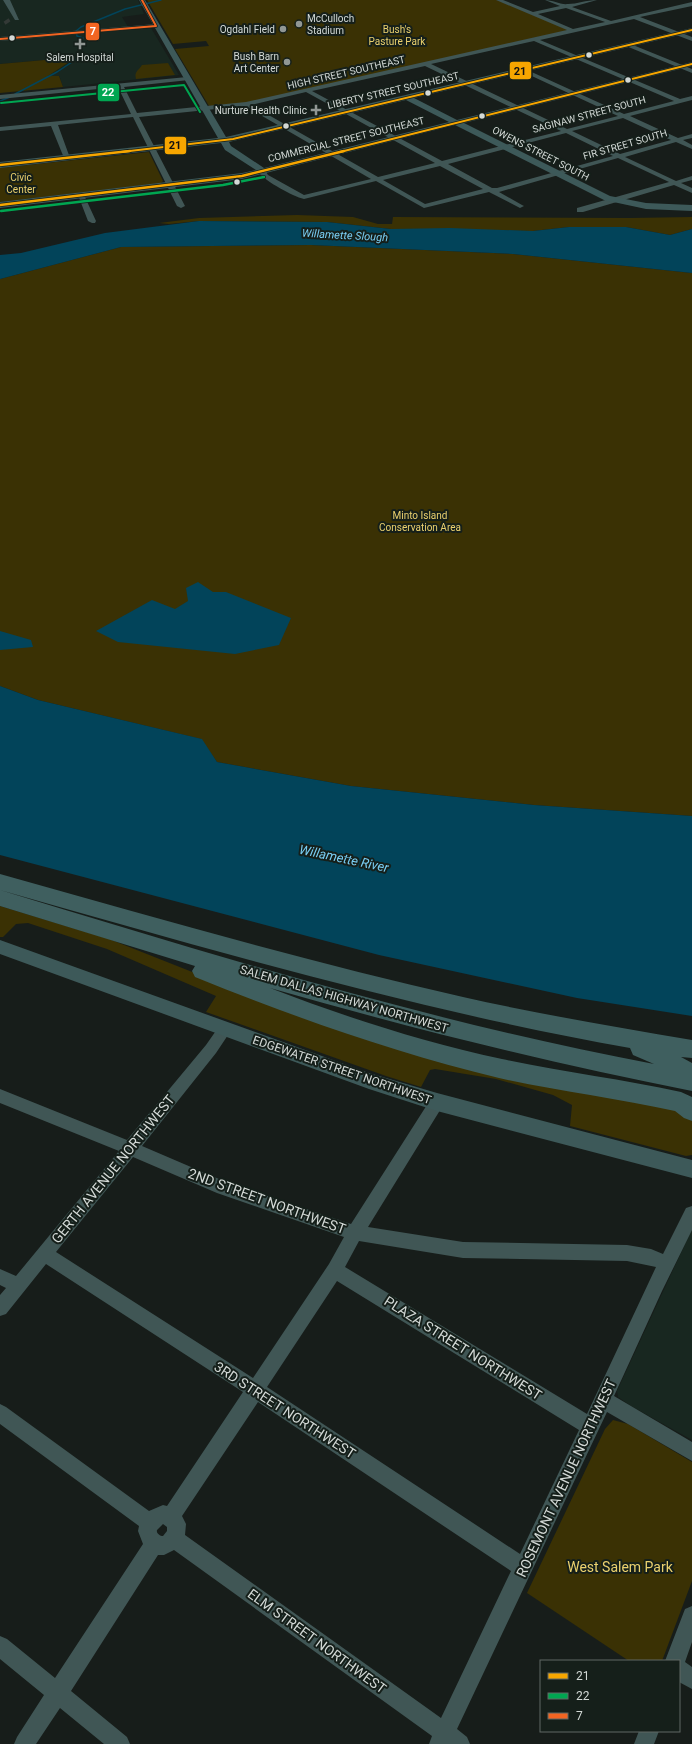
<svg xmlns="http://www.w3.org/2000/svg" width="692" height="1744" viewBox="0 0 692 1744" font-family="Roboto,sans-serif">
<style>
.built{fill:#182720}
.green{fill:#3a3104}
.water{fill:#02445a}
.lines{fill:none;stroke-linecap:round;stroke-linejoin:round}
.stream{stroke:#02445a;stroke-width:1.5}
.minor-tunnel{stroke:#333936;stroke-width:6;stroke-dasharray:6 3;stroke-linecap:butt}
.minor{fill:#405655;fill-rule:evenodd}
.major{fill:#3d5959;fill-rule:evenodd}
.highway{fill:#3f5f5f;fill-rule:evenodd}
.bus-1-far1-casing{stroke:#151f1a;stroke-width:3.5}
.bus-1-casing{stroke:#151f1a;stroke-width:4}
.bus-2-far1-casing{stroke:#151f1a;stroke-width:3.5}
.bus-2-casing{stroke:#151f1a;stroke-width:4}
.bus-3-casing{stroke:#151f1a;stroke-width:3.5}
.bus-1-far1{stroke:#f7a600;stroke-width:2}
.bus-1{stroke:#f7a600;stroke-width:2.5}
.bus-2-far1{stroke:#00a651;stroke-width:2}
.bus-2{stroke:#00a651;stroke-width:2.5}
.bus-3{stroke:#f26522;stroke-width:2}
.poi-dot{fill:#919794;stroke:#151f1a;stroke-width:1.5}
.bus-dot{fill:#d3d9d6;stroke:#151f1a;stroke-width:1.5}
.labels{text-anchor:middle;stroke-width:4;stroke-linejoin:round;paint-order:stroke}
.far-poi-label{font-size:10px;fill:#d3d9d6;stroke:#151f1a;text-anchor:end}
.far-park-label{font-size:10px;fill:#ebd16e;stroke:#151f1a}
.far-street-label{font-size:10px;fill:#d3d9d6;stroke:#151f1a}
.far-water-label{font-size:11px;font-style:italic;fill:#7acff5;stroke:#151f1a}
.street-label{font-size:12px;fill:#d3d9d6;stroke:#151f1a}
.water-label{font-size:13px;font-style:italic;fill:#7acff5;stroke:#151f1a}
.near-street-label{font-size:14px;fill:#d3d9d6;stroke:#151f1a}
.near-park-label{font-size:14px;fill:#ebd16e;stroke:#151f1a}
.line-badge{stroke:#151f1a;stroke-width:1.5}
.badge-label{font-size:11px;text-anchor:middle;font-weight:bold;fill:#fff}
.pale-badge-label{font-size:11px;text-anchor:middle;font-weight:bold;fill:#111}
</style>
<rect width="100%" height="100%" fill="#171d1a"/>
<path class="built" d="M0,0H138L144,14L122,17L130,30L151,28L179,75L63,87L59,76L47,77L69,62L67,58L0,64Z
M692,1229V1440L631,1406L618,1397L617,1391Z"/>
<path class="green" d="M147,0H497L569,30L248,103L209,106L175,49L209,46L206,41L173,44Z
M67,58L69,62L48,76H59L63,87L0,93V64Z
M168,63L175,75L136,79C134,72 138,71 142,65Z
M149,152L163,181L161,183L0,202V168Z
M297,215L353,217L378,224H392L393,217L630,218L692,217V229L670,235L626,227H569L533,231L391,229L327,222L199,221L169,224L159,223L199,218Z
M311,245L513,254L692,273V816L534,805L351,786L217,762L201,739L38,700L0,686V279L121,247Z
M0,906L109,939L273,1004L666,1104L684,1113L692,1121V1155L686,1156L570,1126L572,1105L553,1095L496,1079L435,1069L430,1070L421,1087L386,1076L206,1012L216,996L107,949L28,923L16,924L3,937H0Z
M613,1420L628,1424L692,1462V1581L662,1661H629L527,1593L605,1429Z"/>
<path class="water" d="M199,221L327,222L391,229L450,228L533,231L569,227H626L670,235L692,229V273L513,254L311,245L121,247L0,279V255L21,253L105,233Z
M198,582L213,592H226L291,618L279,645L235,654L118,642L96,631L152,600L175,609L188,601L186,588Z
M0,631L31,640L33,647L0,650Z
M0,686L38,700L202,739L217,762L351,786L534,805L692,816V1016L577,998L379,955L0,855Z"/>
<g class="lines">
<path class="stream" d="M83,38L77,36L76,31L81,27L125,9L161,0
M15,94L57,72L81,56
M0,101L10,97"/>
<path class="minor-tunnel" d="M6,20L8,23"/>
<path class="minor" d="M3,0H10L19,20H15Z
M496,0H503L533,12L560,6L545,0C553,0 560,5 568,4C577,4 586,0 597,0L572,7L611,21L692,2V6L640,17L692,37V41L634,19L540,40L680,99L692,96V100L630,116L678,138L692,134V138L683,140L692,145V149L676,142L625,157L676,181L692,176V180L681,183L692,188V193L674,185L583,212H577V208L669,182L618,158L499,192L522,205L524,206L520,208L489,192L424,208L376,181L304,199C292,196 267,182 259,173L260,171L265,170L266,172L268,175L304,195L371,179L245,106L139,117L185,206L181,208L177,206L133,117L58,125L70,158L67,160L64,158L51,126L0,131V127L131,114L118,87L0,99V95L187,77L190,79L189,80L124,87L137,113L246,102L567,30ZM566,8L605,22L573,29L538,14ZM534,41L674,101L624,114L525,69H521V71L618,116L567,129L431,64ZM425,66L561,131L442,161L312,91ZM306,92L435,163L378,177L251,105ZM623,118L671,140L620,154L572,131ZM566,133L613,156L497,188H492L448,164ZM440,166L483,189L425,204L383,180Z
M156,24L158,25V27L0,41V37Z
M628,43L692,69V73L626,46L625,45Z
M79,194L84,195L96,221L95,223H92L88,221L78,195Z
M225,1023L230,1025L232,1029L216,1053L142,1146L226,1182L351,1224L432,1097L437,1095L442,1097L445,1102L442,1107L368,1227L463,1242L627,1245L651,1249L663,1254L686,1208L692,1206V1230L662,1291L614,1396L692,1442V1461L607,1412L457,1729L467,1737L470,1744H429L432,1736L174,1550L164,1555H158L71,1691L127,1737L130,1744H104L60,1708L36,1744H14L17,1737L44,1695L0,1659V1636L7,1639L55,1678L143,1544L138,1531L139,1526L0,1424V1404L6,1407L149,1511L163,1505L167,1506L243,1392L46,1264L6,1314L0,1316V1295L6,1288L0,1285V1269L16,1276L119,1151L0,1103V1089L127,1140L206,1045L220,1025ZM133,1157L217,1193L344,1237L329,1264L253,1378L56,1252ZM359,1241L463,1258L627,1261L656,1267L587,1414L345,1267ZM337,1281L579,1430L520,1554L267,1387ZM258,1402L511,1571L441,1718L185,1535L186,1524L182,1516ZM163,1524L167,1527V1531L163,1536C160,1536 156,1533 157,1530Z
M692,1606V1642L685,1662L692,1667V1689L679,1682V1661H665L685,1609Z
M639,1731H659L654,1744H634Z"/>
<path class="major" d="M139,0H145L226,137L692,28V32L414,98L457,120L692,62V66L464,123L610,196L646,203L692,205V211L646,209L604,200L455,125L242,179L0,208V202L242,173L256,170L225,150L221,143L0,168V162L218,138ZM406,100L449,122L264,168L231,146L229,142Z
M0,940L369,1073L437,1093L692,1160V1178L437,1111L369,1089L0,954Z"/>
<path class="highway" d="M0,874C154,917 308,962 463,997C539,1014 615,1027 692,1040V1058L681,1057L692,1063V1091C549,1063 410,1028 270,988C345,1017 423,1042 502,1059C561,1072 622,1079 681,1092L692,1097V1121L684,1118L675,1111C617,1098 557,1091 499,1078C395,1053 294,1017 195,977L192,971L195,966L0,906V890C216,956 432,1022 654,1064L633,1055L630,1048C416,1010 208,949 0,890Z"/>
<defs>
<path id="bus-1-far1" d="M121,152L233,139L692,30
M340,152L692,64"/>
<path id="bus-1" d="M0,165L130,151
M0,205L242,176L344,151"/>
<path id="bus-2-far1" d="M1,103L184,85L200,112"/>
<path id="bus-2" d="M1,211L223,185L264,177"/>
<path id="bus-3" d="M0,39L156,26L142,0"/>
</defs>
<use href="#bus-1-far1" class="bus-1-far1-casing"/>
<use href="#bus-1" class="bus-1-casing"/>
<use href="#bus-2-far1" class="bus-2-far1-casing"/>
<use href="#bus-2" class="bus-2-casing"/>
<use href="#bus-3" class="bus-3-casing"/>
<use href="#bus-1-far1" class="bus-1-far1"/>
<use href="#bus-1" class="bus-1"/>
<use href="#bus-2-far1" class="bus-2-far1"/>
<use href="#bus-2" class="bus-2"/>
<use href="#bus-3" class="bus-3"/>
</g>
<g class="poi-dot">
<circle cx="299" cy="24" r="4"/>
<circle cx="283" cy="29" r="4"/>
<path d="M78 38h4v4h4v4h-4v4h-4v-4h-4v-4h4z"/>
<circle cx="287" cy="62" r="4"/>
<path d="M314 104h4v4h4v4h-4v4h-4v-4h-4v-4h4z"/>
</g>
<g class="bus-dot">
<circle cx="12" cy="38" r="3.5"/>
<circle cx="589" cy="55" r="3.5"/>
<circle cx="628" cy="80" r="3.5"/>
<circle cx="428" cy="93" r="3.5"/>
<circle cx="482" cy="116" r="3.5"/>
<circle cx="286" cy="126" r="3.5"/>
<circle cx="237" cy="182" r="3.5"/>
</g>
<g class="labels">
<g class="far-poi-label">
<text x="307" y="22" text-anchor="start">McCulloch<tspan x="307" dy="12">Stadium</tspan></text>
<text x="275" y="33">Ogdahl Field</text>
<text x="279" y="60">Bush Barn<tspan x="279" dy="12">Art Center</tspan></text>
<text x="80" y="61" text-anchor="middle">Salem Hospital</text>
<text x="307" y="114">Nurture Health Clinic</text>
</g>
<g class="far-park-label">
<text x="397" y="33">Bush's<tspan x="397" dy="12">Pasture Park</tspan></text>
<text x="21" y="181">Civic<tspan x="21" dy="12">Center</tspan></text>
<text x="420" y="519">Minto Island<tspan x="420" dy="12">Conservation Area</tspan></text>
</g>
<g class="far-street-label">
<text transform="translate(346 72) rotate(-13)" y="4">HIGH STREET SOUTHEAST</text>
<text transform="translate(393 90) rotate(-13)" y="4">LIBERTY STREET SOUTHEAST</text>
<text transform="translate(589 114) rotate(-15)" y="4">SAGINAW STREET SOUTH</text>
<text transform="translate(346 139) rotate(-14)" y="4">COMMERCIAL STREET SOUTHEAST</text>
<text transform="translate(625 144) rotate(-16)" y="4">FIR STREET SOUTH</text>
<text transform="translate(541 153) rotate(27)" y="4">OWENS STREET SOUTH</text>
</g>
<g class="far-water-label">
<text transform="translate(345 235) rotate(3)" y="4">Willamette Slough</text>
</g>
<g class="street-label">
<text transform="translate(344 999) rotate(16)" y="4">SALEM DALLAS HIGHWAY NORTHWEST</text>
<text transform="translate(342 1070) rotate(19)" y="4">EDGEWATER STREET NORTHWEST</text>
</g>
<g class="water-label">
<text transform="translate(344 858) rotate(12)" y="5">Willamette River</text>
</g>
<g class="near-street-label">
<text transform="translate(113 1169) rotate(-51)" y="5">GERTH AVENUE NORTHWEST</text>
<text transform="translate(267 1201) rotate(20)" y="5">2ND STREET NORTHWEST</text>
<text transform="translate(463 1348) rotate(32)" y="5">PLAZA STREET NORTHWEST</text>
<text transform="translate(285 1410) rotate(33)" y="5">3RD STREET NORTHWEST</text>
<text transform="translate(566 1478) rotate(-65)" y="5">ROSEMONT AVENUE NORTHWEST</text>
<text transform="translate(317 1641) rotate(36)" y="5">ELM STREET NORTHWEST</text>
</g>
<g class="near-park-label">
<text x="620" y="1572">West Salem Park</text>
</g>
</g>
<g class="line-badge">
<rect x="85" y="22" width="15" height="19" rx="4" fill="#f26522"/>
<rect x="509" y="61" width="23" height="19" rx="4" fill="#f7a600"/>
<rect x="97" y="83" width="23" height="19" rx="4" fill="#00a651"/>
<rect x="164" y="136" width="23" height="19" rx="4" fill="#f7a600"/>
</g>
<g class="badge-label">
<text x="93" y="35">7</text>
<text x="108" y="96">22</text>
</g>
<g class="pale-badge-label">
<text x="520" y="75">21</text>
<text x="175" y="149">21</text>
</g>
<rect x="540" y="1660" width="140" height="72" fill="#151f1a" stroke="#616965"/>
<rect x="548" y="1673" width="20" height="6" fill="#f7a600" stroke="#616965"/>
<text x="576" y="1680" font-size="12" fill="#d3d9d6">21</text>
<rect x="548" y="1693" width="20" height="6" fill="#00a651" stroke="#616965"/>
<text x="576" y="1700" font-size="12" fill="#d3d9d6">22</text>
<rect x="548" y="1713" width="20" height="6" fill="#f26522" stroke="#616965"/>
<text x="576" y="1720" font-size="12" fill="#d3d9d6">7</text>
</svg>
